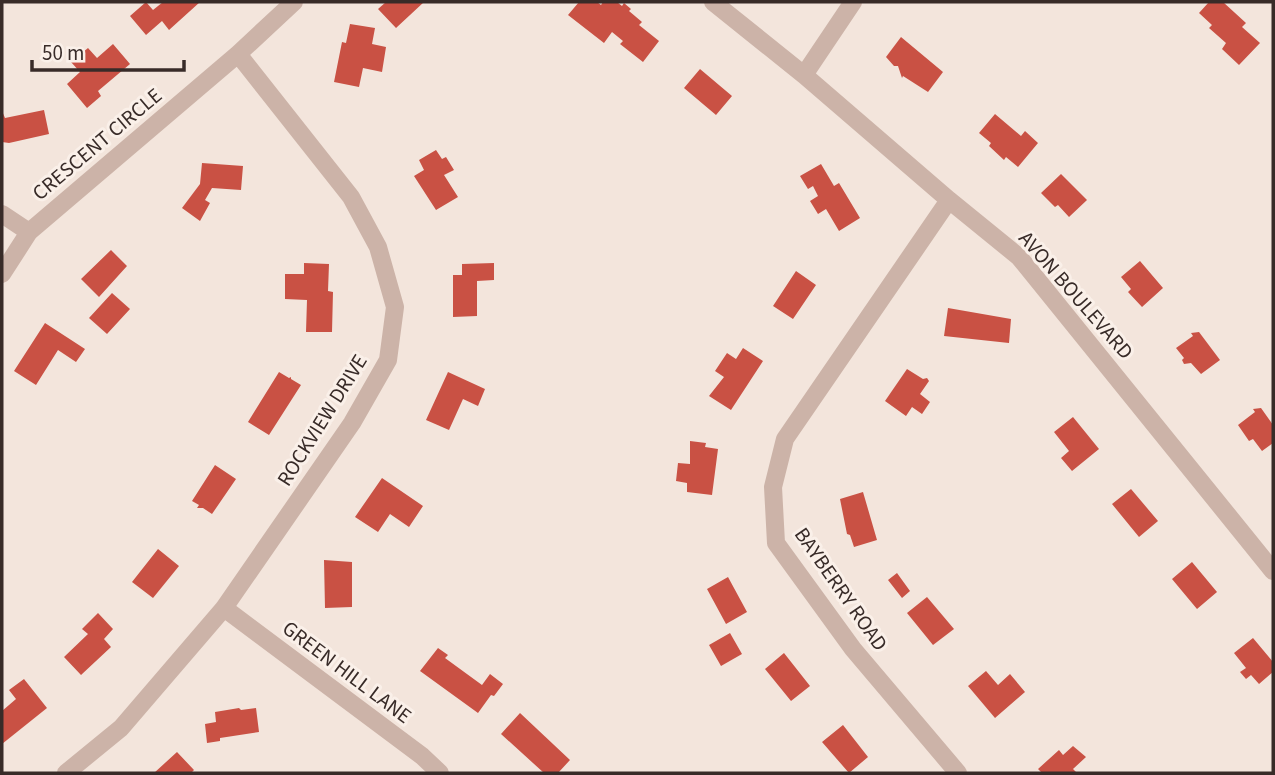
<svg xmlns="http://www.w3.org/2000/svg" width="1275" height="775" viewBox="0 0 1275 775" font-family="'Source Sans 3',sans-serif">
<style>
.building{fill:#c95144}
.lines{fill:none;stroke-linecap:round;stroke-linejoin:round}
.street{stroke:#ccb3a8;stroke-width:18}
.labels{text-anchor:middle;stroke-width:6;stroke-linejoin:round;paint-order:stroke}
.street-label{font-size:21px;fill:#382b28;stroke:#faf0e9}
</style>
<rect width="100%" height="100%" fill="#f3e5dc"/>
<path class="building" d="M146,2L153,10L163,2H200L169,30L162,21L146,35L130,16Z
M386,2H424L396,28L378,9Z
M579,2H597L601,5L603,2H617L622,6L624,3L631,9L629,11L642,22L639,25L659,41L643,62L620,44L623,41L612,32L604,43L568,15Z
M1209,2H1223L1246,23L1242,27L1260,43L1239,65L1222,49L1226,43L1209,28L1212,25L1199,13Z
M350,24L375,28L372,44L386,47L382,72L363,68L359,87L334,82L342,42L346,43Z
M901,37L943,72L928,92L903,76L902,78L898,66H894L886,57Z
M113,44L130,64L98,91L101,96L87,108L67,84L80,72L71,62L88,48L97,58Z
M700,69L732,96L716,115L684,88Z
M44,110L49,134L9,143L2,142V111L5,118Z
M995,114L1021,136L1025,131L1038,143L1018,167L1006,157L1004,160L989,146L991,143L979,133Z
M436,150L442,159L446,157L454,170L444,175L458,197L436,210L414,176L424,170L419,160Z
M202,163L243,166L241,190L212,188L205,200L210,203L200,221L182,208L200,184Z
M821,164L834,186L839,183L860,218L839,231L826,209L818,214L810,201L818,196L813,186L808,189L800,176Z
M1061,174L1087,200L1069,217L1058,205L1055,207L1041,193Z
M111,250L127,266L99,297L81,279Z
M1140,261L1163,288L1142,307L1128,292L1131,289L1121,277Z
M304,263L329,264L328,291L333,292L332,332H306L307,300L285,299V274H304Z
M494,263V280L477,281V316L453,317V275H462V264Z
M796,271L816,285L793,319L773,306Z
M112,293L130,309L107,334L89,318Z
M948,308L1011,319L1009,343L944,336Z
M45,323L85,349L76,362L58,350L36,385L14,371Z
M1199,332L1220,360L1201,374L1191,363L1184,364L1182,360L1184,358L1176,348L1193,336L1191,333Z
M743,348L763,361L731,410L709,396L724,377L715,371L727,353L736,359Z
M907,369L923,379L927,378L929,381L920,394L930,402L922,414L912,407L906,416L885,401Z
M279,372L289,378L291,377V379L301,385L269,435L248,422Z
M448,372L485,389L478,406L463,399L449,430L426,420Z
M1261,408L1273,425V443L1262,451L1253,439L1249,441L1238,425L1255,412L1253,409Z
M1073,417L1099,449L1072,471L1061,458L1069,451L1054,432Z
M690,441L706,443L705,447L718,449L712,495L687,492V483L676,481L678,463L690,464Z
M215,465L236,479L212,514L203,508H197L199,505L192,501Z
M382,478L423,506L409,527L390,514L378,532L355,517Z
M1131,489L1158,521L1139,537L1112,504Z
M863,492L877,540L854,547L850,535L847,534L840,499Z
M158,549L179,566L153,598L132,582Z
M324,560L352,562V607L325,608Z
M1192,562L1217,592L1197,609L1172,579Z
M897,573L910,591L902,598L888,580Z
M728,577L747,612L726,624L707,589Z
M927,597L954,629L933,645L907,613Z
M98,613L113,629L104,639L111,647L81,675L64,657L88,634L82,629Z
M730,633L742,654L721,666L709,645Z
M1253,638L1273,662V672L1259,684L1251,675L1246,679L1240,672L1246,668L1234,653Z
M438,648L448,655L445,658L482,685L490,674L503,684L494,696L491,695L478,713L420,671Z
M784,653L810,686L791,701L765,669Z
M986,671L998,685L1010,674L1025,692L995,718L968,686Z
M24,679L47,708L2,744V711L16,699L9,690Z
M239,708L241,710L256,708L259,732L220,738V741L207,743L205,724L216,722L215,712Z
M520,713L570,760L558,773H544L501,734Z
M843,725L868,757L849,773L822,742Z
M1073,746L1086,757L1073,769L1077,773H1042L1038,769L1059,750L1063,755Z
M177,752L194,770L191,773H154Z"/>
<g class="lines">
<path class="street" d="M713,2L804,75L949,200L1019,257L1273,571
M804,75L853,2
M949,200L785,439L773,487L776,543L853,649L958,773
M2,214L29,232
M2,274L29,232L238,54L294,2
M224,608L422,756L440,773
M66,773L121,728L224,608L352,423L388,360L395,307L378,247L351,197L238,54"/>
</g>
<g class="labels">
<g class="street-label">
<text transform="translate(97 144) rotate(-40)" y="7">CRESCENT CIRCLE</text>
<text transform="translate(1076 295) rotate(49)" y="7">AVON BOULEVARD</text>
<text transform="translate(322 420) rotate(-58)" y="7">ROCKVIEW DRIVE</text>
<text transform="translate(841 589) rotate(55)" y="7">BAYBERRY ROAD</text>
<text transform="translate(347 672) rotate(37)" y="7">GREEN HILL LANE</text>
</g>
</g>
<rect width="1275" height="775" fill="none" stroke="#382b28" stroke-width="7"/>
<path d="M32 60v10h152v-10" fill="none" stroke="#382b28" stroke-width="3.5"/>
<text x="42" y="60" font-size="21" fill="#382b28" stroke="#faf0e9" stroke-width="5" paint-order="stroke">50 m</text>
</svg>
